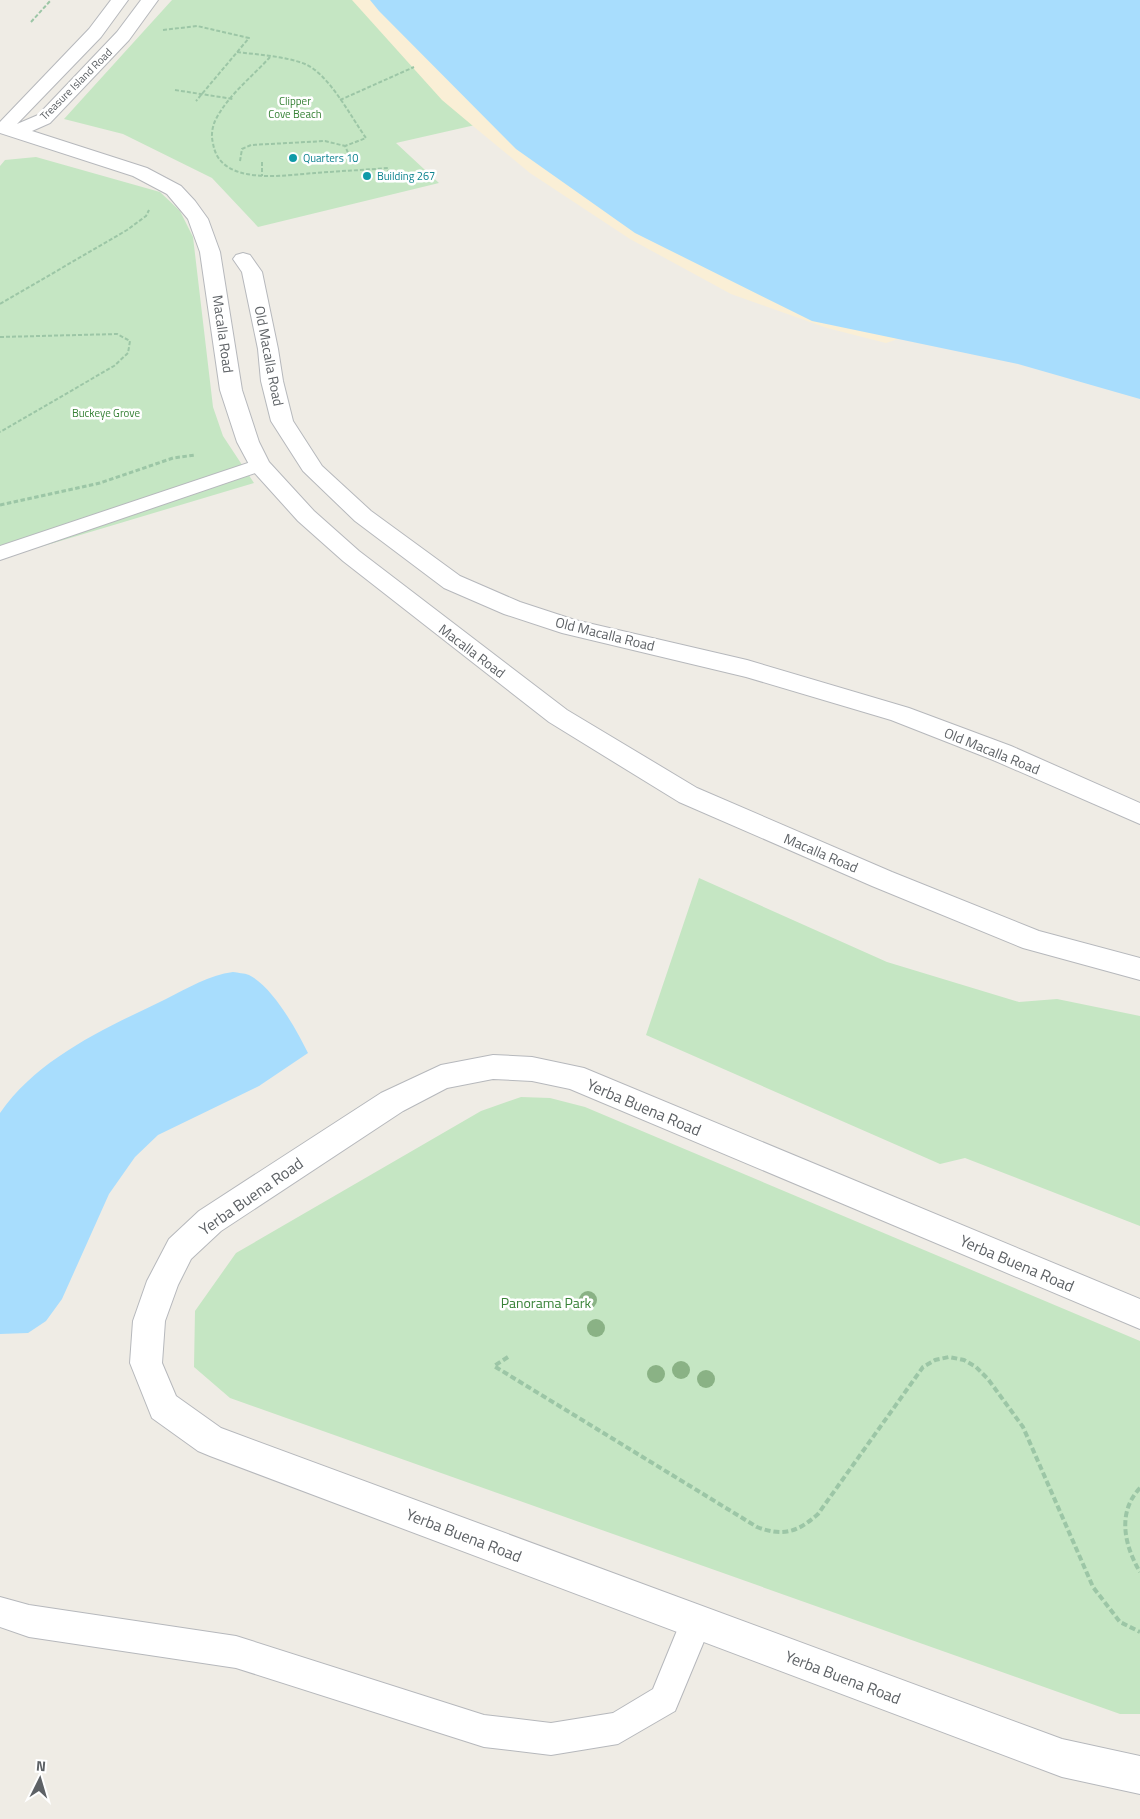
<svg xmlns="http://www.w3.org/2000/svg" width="1140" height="1819" viewBox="0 0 1140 1819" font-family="'Titillium Web',sans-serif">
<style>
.green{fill:#c5e6c3}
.sand{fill:#faefd6}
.water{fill:#a8ddfd}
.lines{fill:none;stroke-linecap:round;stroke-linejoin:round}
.service-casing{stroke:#b6b8bc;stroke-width:2}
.minor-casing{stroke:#b6b8bc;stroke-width:2}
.tertiary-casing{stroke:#b6b8bc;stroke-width:2}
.path-far2{stroke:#9cc6a6;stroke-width:2;stroke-dasharray:4 2;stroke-linecap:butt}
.path-far1{stroke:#9cc6a6;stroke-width:3;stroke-dasharray:4.5 2.5;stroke-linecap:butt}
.path{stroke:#9cc6a6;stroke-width:4;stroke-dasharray:6 3;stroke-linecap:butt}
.service{fill:#fff;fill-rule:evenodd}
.minor{fill:#fff;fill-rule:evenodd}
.tertiary{fill:#fff;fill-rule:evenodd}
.tree{fill:#8ab285}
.culture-dot{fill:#0f9aa8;stroke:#fff;stroke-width:2}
.labels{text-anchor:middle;stroke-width:5;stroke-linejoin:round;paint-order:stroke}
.far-street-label{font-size:11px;fill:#5d6165;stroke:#fff}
.far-park-label{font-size:11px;fill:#388237;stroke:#fff}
.far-culture-label{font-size:11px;fill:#0d838f;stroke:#fff;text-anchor:start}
.street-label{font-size:14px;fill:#5d6165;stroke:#fff}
.park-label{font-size:14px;fill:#388237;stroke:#fff}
.near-street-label{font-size:16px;fill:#5d6165;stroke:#fff}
</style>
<rect width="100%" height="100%" fill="#efece5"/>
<path class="green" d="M172,0H366L484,123L396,143L439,183L258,227L212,178L123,134L64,119Z
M36,157L160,192L180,211L193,237L213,407L223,436L254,483L0,559V166L5,160Z
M699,878L887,962L1019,1002L1057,999L1140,1016V1226L965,1158L940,1164L646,1035Z
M521,1097L550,1098L585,1107L1140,1341V1714H1120L230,1398L194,1367L195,1311L236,1253L481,1111Z"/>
<path class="sand" d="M352,0H384L777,291L898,339L886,343L827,328L731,294L630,239L530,173L473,126L442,100Z"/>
<path class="water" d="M370,0H1140V399L1018,364L812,321L635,233L516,149L379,11Z
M233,972C238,973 244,973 249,975C273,987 296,1029 308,1053L259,1086L158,1135L135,1157L109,1194L62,1299L46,1321L28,1333L0,1334V1113C39,1057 106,1028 166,999C188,988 209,975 233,972Z"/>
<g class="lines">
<defs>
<path id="service" d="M260,459L267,461L270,465L267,469L0,560V546Z
M0,1597L29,1605L236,1636L484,1715L551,1723L613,1713L653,1689L685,1611L696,1606L707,1611L712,1622L675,1711L618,1744L551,1755L484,1747L236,1668L29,1637L0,1627Z"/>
<path id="minor" d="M243,253L250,255L262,272L278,349L283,381L293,421L322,466L371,511L460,576L520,602L575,620L747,660L909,708L1011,746L1140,803V824L993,760L891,720L746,677L562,633L504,614L444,588L355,521L303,471L271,421L261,381L258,349L242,272L233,259L236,255Z
M493,1055L532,1057L584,1068L1140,1299V1329L570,1089L532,1081L493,1079L447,1088L403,1111L221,1231L191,1259L178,1285L165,1321L162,1363L176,1396L221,1428L1062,1739L1140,1756V1794L1062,1777L210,1456L198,1451L152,1418L130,1363L133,1321L147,1281L169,1239L199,1211L381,1093L441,1065Z"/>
<path id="tertiary" d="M111,0H128L101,37L17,124L38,115L117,32L141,0H158L129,40L50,123L32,131L147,168L181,186L195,201L208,219L220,252L242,390L259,442L269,462L314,511L359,551L567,710L697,788L892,872L1039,931L1140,958V980L1023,948L872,886L679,802L549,722L343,561L298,521L252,470L237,442L220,390L200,252L188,219L167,194L133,176L0,133V122L89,29Z"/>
</defs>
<use href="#service" class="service-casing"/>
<use href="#minor" class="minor-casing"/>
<use href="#tertiary" class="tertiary-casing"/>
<path class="path-far2" d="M31,22L51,0
M163,30L197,26L249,38L196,101
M237,52C260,55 284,56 305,64C329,74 351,117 366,138L345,146
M270,57C252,77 227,96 215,121C212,128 211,136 213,143C219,187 285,175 315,173C340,171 364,170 388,168L389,176
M175,90L233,99
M340,100L414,67
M240,161L242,149L251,145L325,141L345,146L349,155
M262,162V176
M0,304L127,230L146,216L149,210
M0,337L117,334L130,341L128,353L114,366L0,432"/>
<path class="path-far1" d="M0,505L100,483L173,458L195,455"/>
<path class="path" d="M508,1357L494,1366L757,1527C783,1537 798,1532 818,1514L923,1367L935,1360L949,1357L964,1360L976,1367L988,1379L1023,1427L1093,1587L1120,1622L1140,1632
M1140,1488C1117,1512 1124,1545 1140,1572"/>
<use href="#service" class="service"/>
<use href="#minor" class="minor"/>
<use href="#tertiary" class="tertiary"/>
</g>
<g class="tree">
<circle cx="588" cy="1300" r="9"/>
<circle cx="596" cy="1328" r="9"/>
<circle cx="681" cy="1370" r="9"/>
<circle cx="656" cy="1374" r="9"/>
<circle cx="706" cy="1379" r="9"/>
</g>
<g class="culture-dot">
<circle cx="293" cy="158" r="5"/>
<circle cx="367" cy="176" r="5"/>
</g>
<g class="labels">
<g class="far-street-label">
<text transform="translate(76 84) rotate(-45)" y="4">Treasure Island Road</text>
</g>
<g class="far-park-label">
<text x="295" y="105">Clipper<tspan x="295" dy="13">Cove Beach</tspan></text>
<text x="106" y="417">Buckeye Grove</text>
</g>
<g class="far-culture-label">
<text x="303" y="162">Quarters 10</text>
<text x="377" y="180">Building 267</text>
</g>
<g class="street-label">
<text transform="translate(223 334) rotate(82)" y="5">Macalla Road</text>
<text transform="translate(269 356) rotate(79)" y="5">Old Macalla Road</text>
<text transform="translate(605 634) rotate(14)" y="5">Old Macalla Road</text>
<text transform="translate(472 651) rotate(37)" y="5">Macalla Road</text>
<text transform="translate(992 751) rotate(22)" y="5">Old Macalla Road</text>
<text transform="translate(821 853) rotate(23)" y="5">Macalla Road</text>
</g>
<g class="park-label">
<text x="546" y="1308">Panorama Park</text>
</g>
<g class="near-street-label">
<text transform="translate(644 1107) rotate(23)" y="6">Yerba Buena Road</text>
<text transform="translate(251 1196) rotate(-35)" y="6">Yerba Buena Road</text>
<text transform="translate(1017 1263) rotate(23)" y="6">Yerba Buena Road</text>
<text transform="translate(464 1535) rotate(21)" y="6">Yerba Buena Road</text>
<text transform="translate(843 1677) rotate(21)" y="6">Yerba Buena Road</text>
</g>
</g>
<g transform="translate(40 1779) rotate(5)" stroke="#ffffff" stroke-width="4" paint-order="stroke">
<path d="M0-4L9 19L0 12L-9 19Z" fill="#5d6165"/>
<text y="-8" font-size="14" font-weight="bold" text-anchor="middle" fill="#5d6165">N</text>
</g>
</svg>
